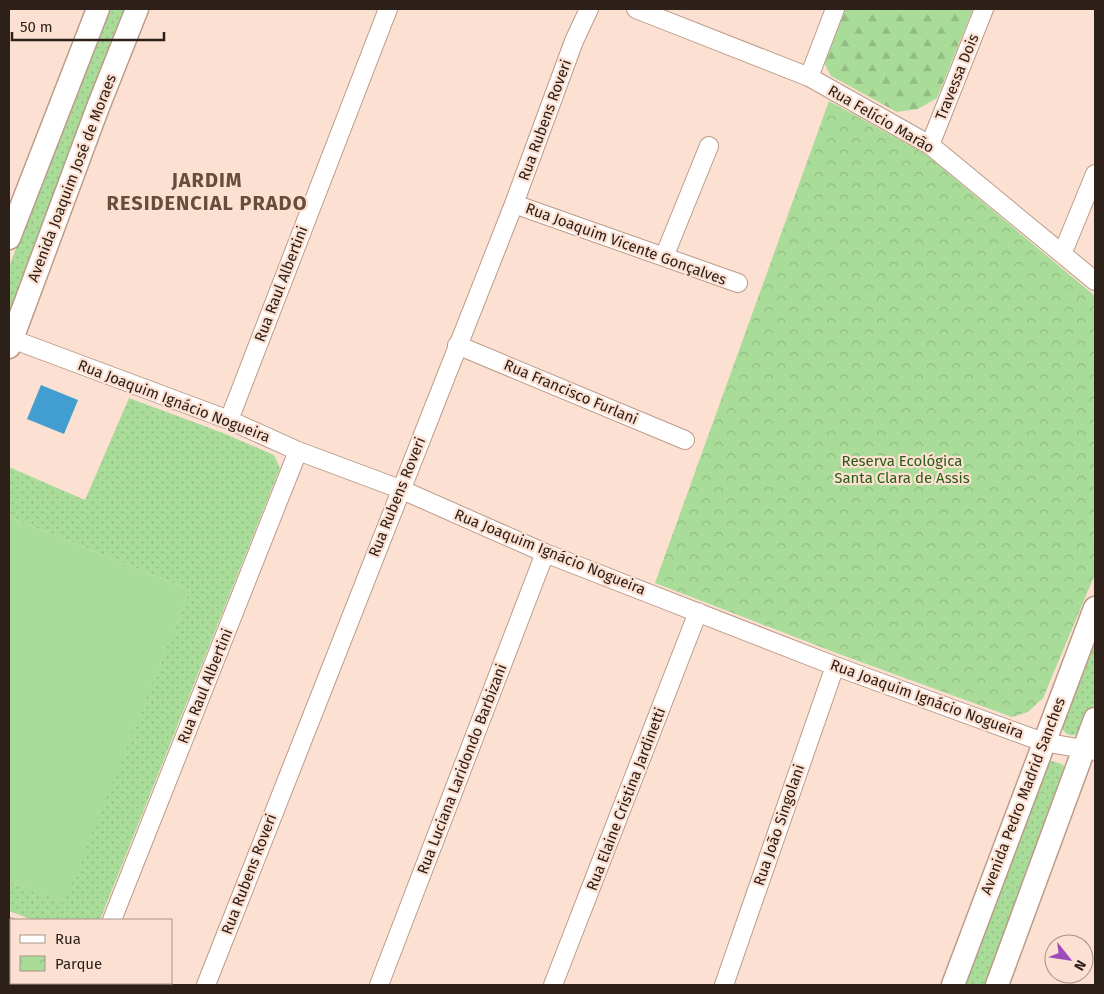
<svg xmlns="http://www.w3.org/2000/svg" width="1104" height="994" viewBox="0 0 1104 994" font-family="'Fira Sans',sans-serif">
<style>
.grass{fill:url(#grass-dots)}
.forest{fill:url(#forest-firs)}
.park{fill:url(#park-crowns)}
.pitch{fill:#a9dc99}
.water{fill:#429ed0}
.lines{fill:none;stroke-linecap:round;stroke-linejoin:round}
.minor-casing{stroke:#bc9b89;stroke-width:20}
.tertiary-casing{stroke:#bc9b89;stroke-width:25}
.minor{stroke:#fff;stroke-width:18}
.tertiary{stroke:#fff;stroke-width:22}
.labels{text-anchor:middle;stroke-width:4.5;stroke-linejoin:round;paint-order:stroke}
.street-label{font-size:15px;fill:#2d2019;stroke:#fce0d1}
.park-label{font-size:15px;fill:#295d16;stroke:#fce0d1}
.district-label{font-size:20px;font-weight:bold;letter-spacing:1px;fill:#694c3c;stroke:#fce0d1}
</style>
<defs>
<pattern id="grass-dots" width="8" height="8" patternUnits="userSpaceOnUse" patternTransform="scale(1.25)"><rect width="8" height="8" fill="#a9dc99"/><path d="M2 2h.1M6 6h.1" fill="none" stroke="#92bc83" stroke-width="1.8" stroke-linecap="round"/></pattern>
<pattern id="forest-firs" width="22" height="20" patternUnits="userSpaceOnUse" patternTransform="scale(1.25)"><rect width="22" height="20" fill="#a9dc99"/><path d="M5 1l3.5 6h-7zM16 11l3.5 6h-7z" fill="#92bc83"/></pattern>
<pattern id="park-crowns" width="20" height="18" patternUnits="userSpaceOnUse" patternTransform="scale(1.25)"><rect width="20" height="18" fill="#a9dc99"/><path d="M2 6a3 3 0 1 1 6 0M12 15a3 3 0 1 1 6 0" fill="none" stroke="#92bc83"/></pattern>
</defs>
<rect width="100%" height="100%" fill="#fce0d1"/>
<path class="grass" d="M107,9H129L9,317V267Z
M129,398L223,433L274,455L280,468L100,920H33L9,911V881L63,902L190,590L9,517V467L85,500Z
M1095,633C1095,653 1099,682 1095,700C1093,710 1084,738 1070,735C1064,733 1062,729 1061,723Z
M1052,761L1062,764L1066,769L989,985H962L1047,763Z"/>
<path class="forest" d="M843,9H973L937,98L918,109L897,112L831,76L823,61Z"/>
<path class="park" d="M829,101L924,153L1095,296V574L1043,698L1028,712L1012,717L839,654L655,583Z"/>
<path class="pitch" d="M9,517L190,590L64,903L9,881Z
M9,937L11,938V983H107L106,985H9Z"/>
<path class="water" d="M41,385L78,400L64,434L27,419Z"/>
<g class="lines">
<defs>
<path id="minor" d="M636,9L809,77L930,145L1095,281
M809,77L835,9
M930,145L984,9
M514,204L738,283
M1063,252L1095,174
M664,257L709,146
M9,338L229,420L298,451L400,489L545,553L835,666L1043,742L1095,751
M457,345L685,440
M229,420L388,9
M112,920L298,451
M9,927L11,928
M153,983L159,985
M206,985L514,204L574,41L589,9
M379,985L545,553
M553,985L698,612
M724,985L835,666"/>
<path id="tertiary" d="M9,238L98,9
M9,347L98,107L137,9
M953,985L1095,608
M997,985L1095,719"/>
</defs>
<use href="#minor" class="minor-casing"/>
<use href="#tertiary" class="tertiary-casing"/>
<use href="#minor" class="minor"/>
<use href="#tertiary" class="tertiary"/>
</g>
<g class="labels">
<g class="street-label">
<text transform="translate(957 77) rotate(-68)" y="5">Travessa Dois</text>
<text transform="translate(881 119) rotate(30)" y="5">Rua Felício Marão</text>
<text transform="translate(545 120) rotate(-70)" y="5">Rua Rubens Roveri</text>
<text transform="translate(72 178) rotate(-69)" y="5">Avenida Joaquim José de Moraes</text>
<text transform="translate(626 244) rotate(20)" y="5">Rua Joaquim Vicente Gonçalves</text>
<text transform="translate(281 284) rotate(-69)" y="5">Rua Raul Albertini</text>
<text transform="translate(571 392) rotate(23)" y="5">Rua Francisco Furlani</text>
<text transform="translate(174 401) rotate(21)" y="5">Rua Joaquim Ignácio Nogueira</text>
<text transform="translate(397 497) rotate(-68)" y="5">Rua Rubens Roveri</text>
<text transform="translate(550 552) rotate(22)" y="5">Rua Joaquim Ignácio Nogueira</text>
<text transform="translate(205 686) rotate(-68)" y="5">Rua Raul Albertini</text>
<text transform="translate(927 699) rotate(20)" y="5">Rua Joaquim Ignácio Nogueira</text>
<text transform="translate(462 769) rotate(-69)" y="5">Rua Luciana Laridondo Barbizani</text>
<text transform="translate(1023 796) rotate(-69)" y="5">Avenida Pedro Madrid Sanches</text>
<text transform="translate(626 799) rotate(-69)" y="5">Rua Elaine Cristina Jardinetti</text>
<text transform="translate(779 825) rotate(-71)" y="5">Rua João Singolani</text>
<text transform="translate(249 874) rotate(-69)" y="5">Rua Rubens Roveri</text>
</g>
<g class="park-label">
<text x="902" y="466">Reserva Ecológica<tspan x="902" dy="17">Santa Clara de Assis</tspan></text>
</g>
<g class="district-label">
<text x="207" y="187">JARDIM<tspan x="207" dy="23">RESIDENCIAL PRADO</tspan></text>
</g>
</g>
<rect width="1104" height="994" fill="none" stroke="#2d2019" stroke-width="20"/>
<rect x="10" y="919" width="162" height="65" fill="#fce0d1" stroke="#a99387"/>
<rect x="20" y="935" width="25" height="8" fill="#ffffff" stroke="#a99387"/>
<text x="55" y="944" font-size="15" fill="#2d2019">Rua</text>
<rect x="20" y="956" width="25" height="15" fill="url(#park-crowns)" stroke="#a99387"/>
<text x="55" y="969" font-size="15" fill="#2d2019">Parque</text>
<g transform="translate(1069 959) rotate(120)"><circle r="24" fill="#fce0d1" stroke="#a99387"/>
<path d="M0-4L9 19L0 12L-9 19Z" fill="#9f4cbb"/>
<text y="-8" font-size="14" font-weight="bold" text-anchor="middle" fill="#2d2019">N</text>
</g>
<path d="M12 32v8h152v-8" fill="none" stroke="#2d2019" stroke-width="2.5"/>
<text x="20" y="32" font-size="15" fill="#2d2019" stroke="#fce0d1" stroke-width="4" paint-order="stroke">50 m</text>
</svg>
